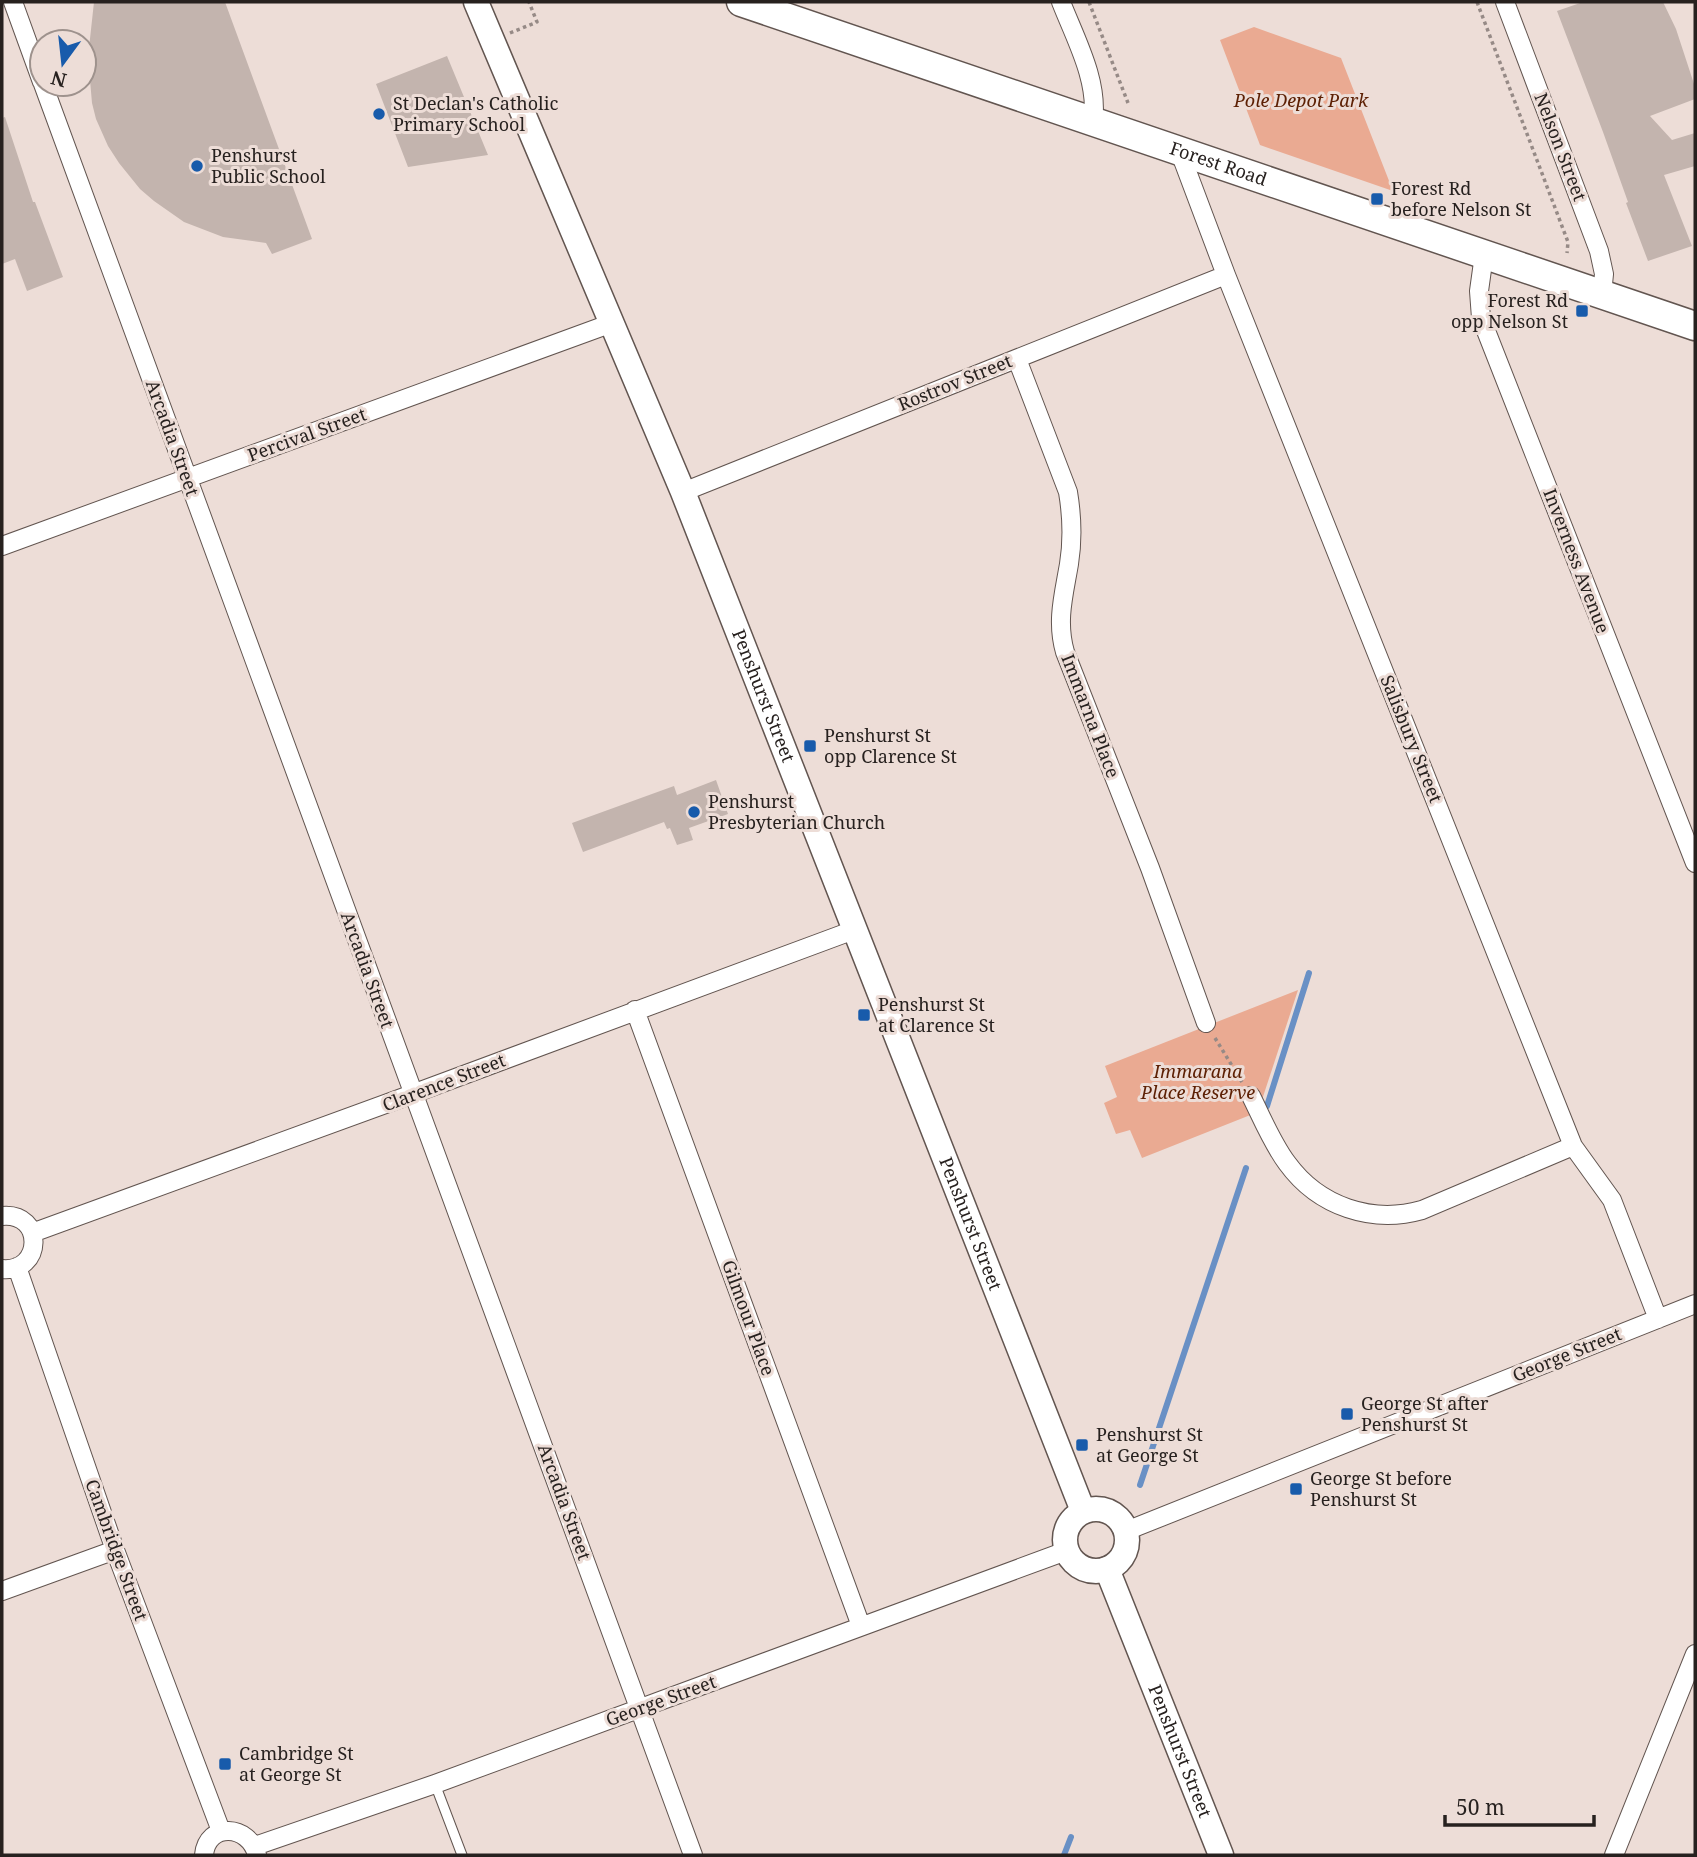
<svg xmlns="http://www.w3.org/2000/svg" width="1697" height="1857" viewBox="0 0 1697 1857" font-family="'Noto Serif',serif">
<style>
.green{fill:#eaaa92}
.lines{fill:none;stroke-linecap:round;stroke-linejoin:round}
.stream{stroke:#6990c5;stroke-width:6}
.building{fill:#c3b4ae}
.lane-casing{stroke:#625550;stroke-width:11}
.street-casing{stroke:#625550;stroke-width:20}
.secondary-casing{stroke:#625550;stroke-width:27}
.primary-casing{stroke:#625550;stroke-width:31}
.path{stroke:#968a86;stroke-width:3.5;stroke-dasharray:3.5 3.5;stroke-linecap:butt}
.lane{stroke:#fff;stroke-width:9}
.street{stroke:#fff;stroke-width:18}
.secondary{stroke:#fff;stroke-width:24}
.primary{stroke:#fff;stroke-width:28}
.poi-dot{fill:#185bab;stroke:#edddd7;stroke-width:2.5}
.labels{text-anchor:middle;stroke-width:6;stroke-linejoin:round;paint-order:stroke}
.park-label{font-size:18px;font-style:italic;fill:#5d2004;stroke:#edddd7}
.poi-label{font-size:18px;fill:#27211f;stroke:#edddd7;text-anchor:start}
.street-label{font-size:18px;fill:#27211f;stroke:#edddd7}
</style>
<rect width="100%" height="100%" fill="#edddd7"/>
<path class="green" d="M1254,27L1341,58L1393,191L1260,145L1220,40Z
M1298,990L1258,1112L1142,1158L1130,1130L1116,1134L1104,1103L1117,1097L1105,1066Z"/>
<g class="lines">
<path class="stream" d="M1267,1106L1309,973
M1140,1485L1246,1168
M1064,1855L1071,1837"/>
</g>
<path class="building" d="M94,2H225L312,239L272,254L266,243L223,237L184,222L154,201L140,189L119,163L108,146L96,119L92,103L88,57Z
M1583,2H1663L1676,29L1695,87V99L1650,116L1672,140L1695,133V166L1664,175L1692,246L1648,261L1626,203L1628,202L1603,132L1557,11Z
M447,56L488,155L408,167L376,84Z
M5,117L33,202H35L63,277L27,291L15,259L2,264V118Z
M716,780L728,814L689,828L693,840L677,845L670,828L667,829L664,822L583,852L572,823L674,786L677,795Z"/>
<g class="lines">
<defs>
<path id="lane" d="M435,1784L462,1855"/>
<path id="street" d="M13,2L42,82
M1061,2C1075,38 1099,81 1093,121
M1505,2L1599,251L1604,274L1602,294
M43,84L693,1855
M1179,150L1226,275L1573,1146L1612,1200L1658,1319
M1484,255L1479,291L1481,318L1695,863
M1017,359L1068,492C1072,516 1073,539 1069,564C1064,594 1056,621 1065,652L1150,868L1206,1023
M683,492L1226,275
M2,546L612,323
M635,1010L861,1626
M1251,1096C1262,1118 1272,1143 1287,1163C1319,1207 1372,1224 1422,1210L1573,1146
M2,1216C45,1212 43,1273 2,1269
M32,1233L399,1099L854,930
M17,1267L115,1550L221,1831
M1126,1531L1695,1304
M2,1591L115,1550
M255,1846L435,1784L1066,1551
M204,1855C207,1822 249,1824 257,1855
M1614,1855L1695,1654"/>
<g id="secondary">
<path id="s1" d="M476,2L683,492L1083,1511"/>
<circle cx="1096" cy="1540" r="31"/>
<path id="s2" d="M1107,1569L1221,1855"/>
</g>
<g id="primary">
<path id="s3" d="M741,2L1695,326"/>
</g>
</defs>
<use href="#lane" class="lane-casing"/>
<use href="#street" class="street-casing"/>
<use href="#secondary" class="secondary-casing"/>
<use href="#primary" class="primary-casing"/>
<path class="path" d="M1089,2L1128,103
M1477,2L1568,242L1567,253
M510,33L537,22L529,2
M1215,1038L1242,1082"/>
<use href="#lane" class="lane"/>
<use href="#street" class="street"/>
<use href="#secondary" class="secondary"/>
<use href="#primary" class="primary"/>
</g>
<g class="poi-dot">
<circle cx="379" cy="114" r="7"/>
<circle cx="197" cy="166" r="7"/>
<rect x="1370" y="192" width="14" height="14" rx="3.5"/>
<rect x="1575" y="304" width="14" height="14" rx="3.5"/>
<rect x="803" y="739" width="14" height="14" rx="3.5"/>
<circle cx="694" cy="812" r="7"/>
<rect x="857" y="1008" width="14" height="14" rx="3.5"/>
<rect x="1340" y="1407" width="14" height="14" rx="3.5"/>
<rect x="1075" y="1438" width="14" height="14" rx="3.5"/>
<rect x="1289" y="1482" width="14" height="14" rx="3.5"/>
<rect x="218" y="1757" width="14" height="14" rx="3.5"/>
</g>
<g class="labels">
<g class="park-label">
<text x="1301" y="107">Pole Depot Park</text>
<text x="1198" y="1078">Immarana<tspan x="1198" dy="21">Place Reserve</tspan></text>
</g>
<g class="poi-label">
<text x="393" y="110">St Declan's Catholic<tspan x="393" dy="21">Primary School</tspan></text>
<text x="211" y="162">Penshurst<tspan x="211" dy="21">Public School</tspan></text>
<text x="1391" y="195">Forest Rd<tspan x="1391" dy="21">before Nelson St</tspan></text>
<text x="1568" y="307" text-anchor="end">Forest Rd<tspan x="1568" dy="21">opp Nelson St</tspan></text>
<text x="824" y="742">Penshurst St<tspan x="824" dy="21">opp Clarence St</tspan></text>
<text x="708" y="808">Penshurst<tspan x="708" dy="21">Presbyterian Church</tspan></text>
<text x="878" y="1011">Penshurst St<tspan x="878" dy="21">at Clarence St</tspan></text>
<text x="1361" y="1410">George St after<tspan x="1361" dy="21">Penshurst St</tspan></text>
<text x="1096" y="1441">Penshurst St<tspan x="1096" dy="21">at George St</tspan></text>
<text x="1310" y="1485">George St before<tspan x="1310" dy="21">Penshurst St</tspan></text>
<text x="239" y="1760">Cambridge St<tspan x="239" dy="21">at George St</tspan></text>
</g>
<g class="street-label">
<text transform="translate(1560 147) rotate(69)" y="6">Nelson Street</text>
<text dy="6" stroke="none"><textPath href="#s3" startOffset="504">Forest Road</textPath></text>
<text transform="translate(955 383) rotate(-22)" y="6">Rostrov Street</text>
<text transform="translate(307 435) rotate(-20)" y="6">Percival Street</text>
<text transform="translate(172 438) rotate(70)" y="6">Arcadia Street</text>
<text transform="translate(1576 561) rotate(69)" y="6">Inverness Avenue</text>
<text dy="6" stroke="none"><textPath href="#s1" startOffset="751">Penshurst Street</textPath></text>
<text transform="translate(1090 716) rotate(69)" y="6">Immarna Place</text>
<text transform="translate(1411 739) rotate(68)" y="6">Salisbury Street</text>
<text transform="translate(367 970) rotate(70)" y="6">Arcadia Street</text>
<text transform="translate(444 1083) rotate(-21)" y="6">Clarence Street</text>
<text dy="6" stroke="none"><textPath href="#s1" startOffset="1318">Penshurst Street</textPath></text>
<text transform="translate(748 1318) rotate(70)" y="6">Gilmour Place</text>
<text transform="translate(1567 1355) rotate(-22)" y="6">George Street</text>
<text transform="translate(564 1502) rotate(70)" y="6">Arcadia Street</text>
<text transform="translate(116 1550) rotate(70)" y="6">Cambridge Street</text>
<text transform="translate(661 1701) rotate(-20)" y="6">George Street</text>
<text dy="6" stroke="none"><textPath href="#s2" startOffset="196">Penshurst Street</textPath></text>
</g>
</g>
<rect width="1697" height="1857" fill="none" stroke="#27211f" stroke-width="7"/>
<g transform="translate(63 63) rotate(195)"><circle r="33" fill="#edddd7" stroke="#9e928d" stroke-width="2"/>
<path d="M0-5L12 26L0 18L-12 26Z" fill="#185bab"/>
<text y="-10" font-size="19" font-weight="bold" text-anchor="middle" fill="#27211f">N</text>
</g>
<path d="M1445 1815v10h149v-10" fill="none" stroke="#27211f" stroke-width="3.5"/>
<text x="1456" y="1815" font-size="21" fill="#27211f" stroke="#edddd7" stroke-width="5" paint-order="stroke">50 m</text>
</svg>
